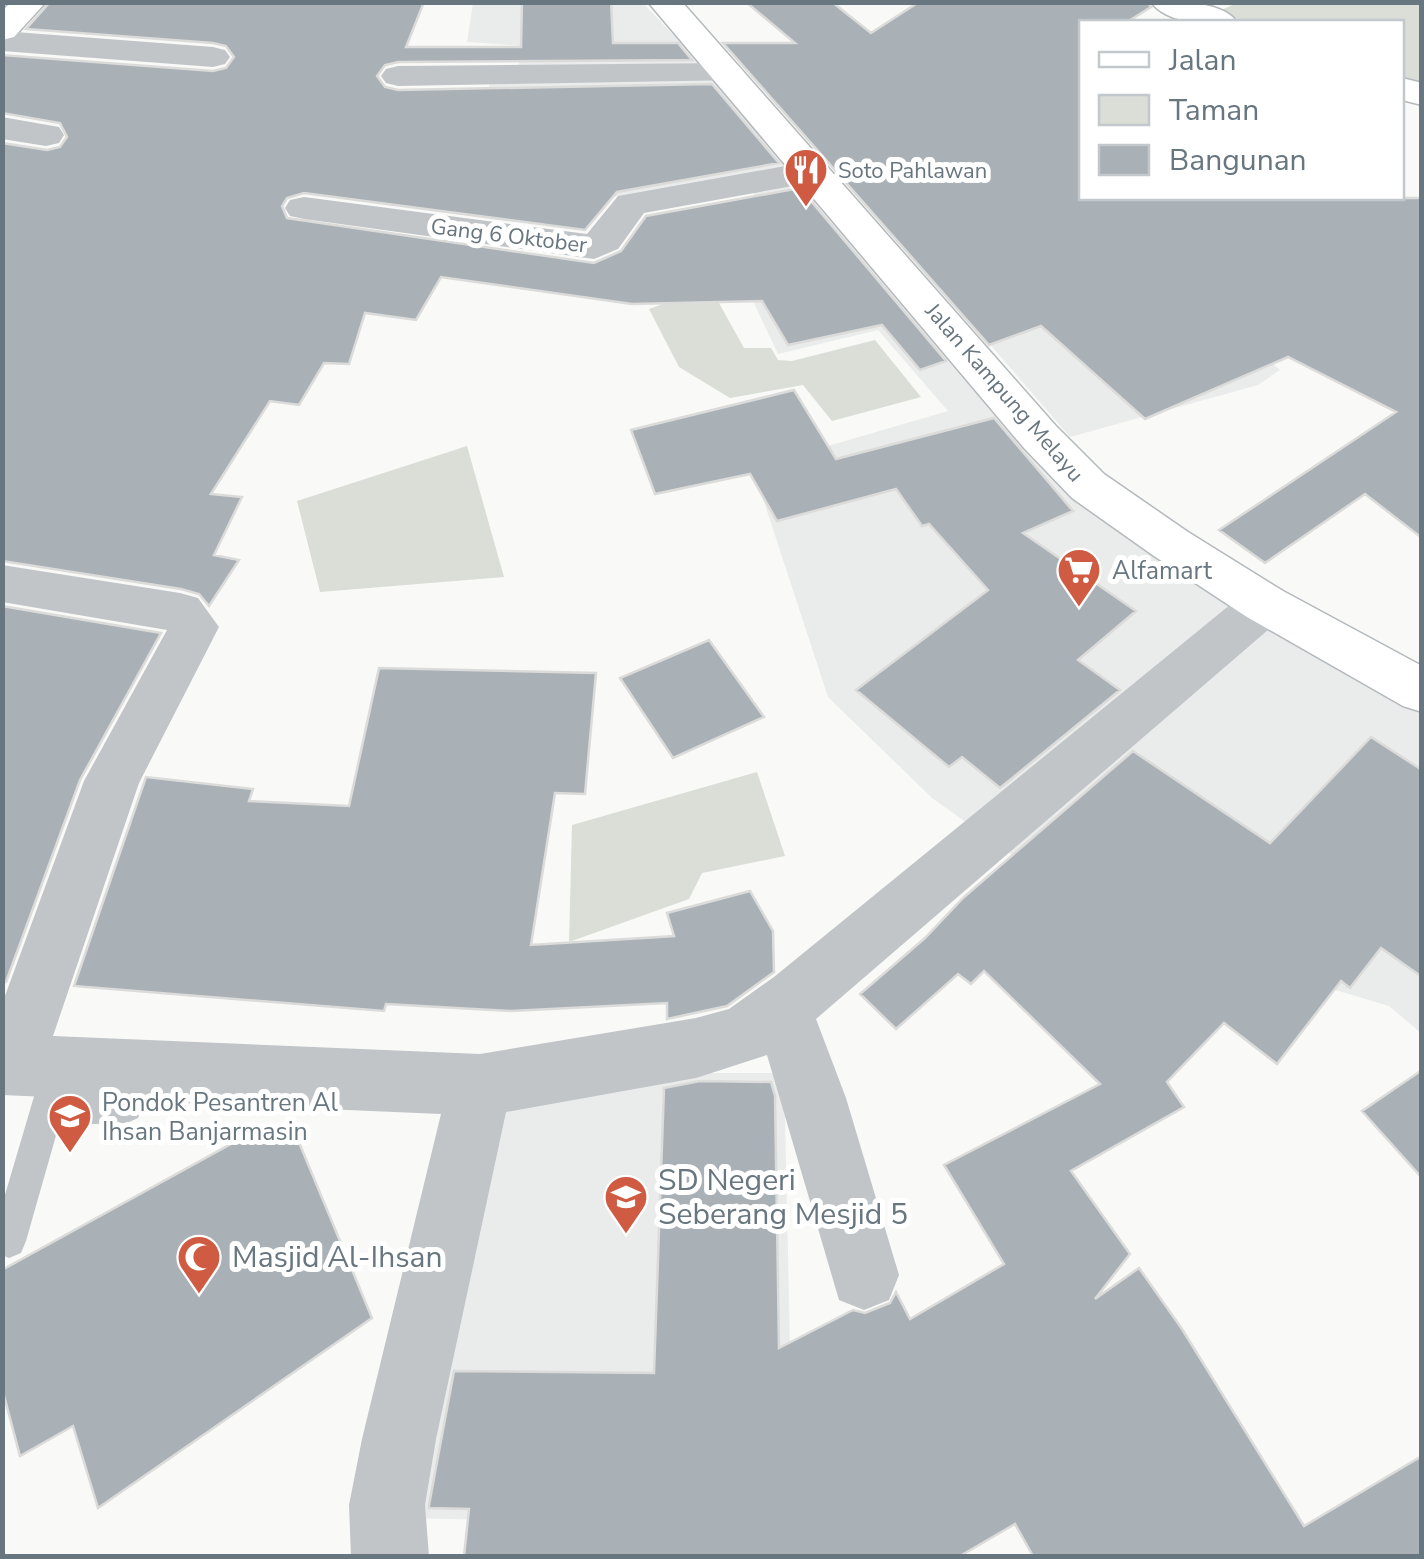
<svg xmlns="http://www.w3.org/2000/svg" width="1424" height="1559" viewBox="0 0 1424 1559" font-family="'Nunito Sans',sans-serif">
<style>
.built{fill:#eaebeb}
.green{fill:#daded7}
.building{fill:#a9b0b6;stroke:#dbdbda;stroke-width:2.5}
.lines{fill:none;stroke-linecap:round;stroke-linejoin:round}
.secondary-casing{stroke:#b4b9bd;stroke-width:3}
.lane{fill:#c1c5c8;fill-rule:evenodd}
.street{fill:#c1c5c8;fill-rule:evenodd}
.secondary{fill:#fff;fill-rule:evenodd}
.labels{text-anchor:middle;stroke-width:10;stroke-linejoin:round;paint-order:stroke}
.far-poi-label{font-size:22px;fill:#67767f;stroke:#fff;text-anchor:start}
.far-street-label{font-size:22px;fill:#67767f;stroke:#fff}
.poi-label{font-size:25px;fill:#67767f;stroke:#fff;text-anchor:start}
.near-poi-label{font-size:30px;fill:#67767f;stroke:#fff;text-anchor:start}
</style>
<rect width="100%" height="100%" fill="#f9f9f7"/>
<path class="built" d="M473,3H643L760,127L999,416L1089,511L1262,625L1421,714V1033L1389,1006L1105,921L932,798L828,697L753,468L948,411L878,330L778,354L743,280L770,220L749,186L598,198L486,124L490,75L517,72L523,46L467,42Z
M1177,282L1280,370L1258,385L1070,437L987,341Z
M665,1073H784L794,1526L404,1518L501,1102Z"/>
<path class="green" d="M1237,3H1421V83L1402,76V22H1247L1217,12Z
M719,303L744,348H771L778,360L792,361L875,340L921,397L832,421L803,385L730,398L679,367L649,309L663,304Z
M467,446L504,577L320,592L297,501Z
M757,772L785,856L702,873L689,899L569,942L572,825Z"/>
<path class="building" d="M50,2H424L406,47H521L522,2H611L613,43H678L692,60L398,62L385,65L377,76L385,87L398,90L712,84L779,163L617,192L585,230L304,193L287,198L282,206L287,218L594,263L621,251L646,216L800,188L946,361L920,370L882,325L788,345L762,301L632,304L441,277L416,320L365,313L349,364L324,363L299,405L270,401L211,494L242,497L214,555L239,560L209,606L199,594L181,589L2,561V143L47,150L60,147L67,137L60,123L2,113V55L213,71L226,68L234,57L226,46L213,43L26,29Z
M746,2H832L871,33L919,2H1147L1151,7L1127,22H1082V198H1422V538L1365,494L1265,563L1219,530L1396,412L1288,357L1145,419L1041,326L989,345L723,43H795Z
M794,390L836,459L994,418L1073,511L1023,533L1136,611L1078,660L1120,690L1000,788L962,757L949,767L856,690L988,590L929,524L922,526L896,489L777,521L750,474L655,494L631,430Z
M2,606L161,633L80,780L6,982H2Z
M709,640L764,717L673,758L620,678Z
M379,668L596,673L585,794L555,793L531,945L674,936L667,913L750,891L773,931L774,972L727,1006L667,1019V1003L511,1011L386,1004L384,1011L74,986L146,777L253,789L249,801L349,806Z
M1371,737L1422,770V977L1381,948L1350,988L1341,981L1277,1064L1224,1023L1167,1082L1184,1107L1071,1171L1130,1254L1095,1299L1139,1268L1182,1329L1304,1526L1422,1456V1556H1033L1015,1524L960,1556H464L469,1509L429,1508V1505L454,1371L654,1373L664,1088L700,1081L771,1082L775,1096L779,1348L853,1310L865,1313L890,1303L896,1292L910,1319L1004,1264L944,1165L1100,1084L984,971L971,984L958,974L896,1029L860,994L925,938L963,898L1133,751L1270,843Z
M1422,1070V1178L1362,1111Z
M268,1128L284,1130L298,1140L372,1318L98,1508L73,1426L20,1456L2,1388V1270L251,1133Z"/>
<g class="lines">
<defs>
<path id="secondary" d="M11,2H46L14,37L2,40V11Z
M648,2H682L1056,426L1104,474L1188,532L1283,591L1422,666V712L1403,706L1247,617L1154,556L1072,498L1024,448Z
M1151,2C1177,2 1221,0 1237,22C1211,24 1169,26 1151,2Z
M1402,78L1422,83V105L1402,100Z"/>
</defs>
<use href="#secondary" class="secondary-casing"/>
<path class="lane" d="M59,1051L70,1055L75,1066L67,1093L127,1091L138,1096L143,1107L138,1118L127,1123L59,1125L26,1241L21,1253L9,1258L2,1255V1205L43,1066L48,1055Z"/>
<path class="street" d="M2,31L213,47L225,50L230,57L225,64L213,67L2,51Z
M728,63L740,66L745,73L740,80L398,86L386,83L381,76L386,69L398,66Z
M2,117L59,127L64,135L59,143L46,146L2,139Z
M813,161L826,164L832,172L826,180L644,213L618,249L594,259L304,219L290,216L285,208L290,200L304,197L587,234L618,196Z
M2,565L180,593L198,598L219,627L139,783L53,1036L480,1054L696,1018L729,1009L774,977L1247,591L1265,585L1283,591L1290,604L1283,617L816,1019L846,1098L899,1275L889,1300L864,1310L839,1300L767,1055L696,1078L506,1112L436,1439L425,1505L429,1556H351L349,1505L362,1439L441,1114L2,1095V1004L84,781L167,630L2,602Z"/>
<use href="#secondary" class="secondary"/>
</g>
<defs>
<symbol id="restaurant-pin" viewBox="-11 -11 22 30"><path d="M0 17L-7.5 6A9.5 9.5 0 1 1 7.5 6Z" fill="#cf5c42" stroke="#fff"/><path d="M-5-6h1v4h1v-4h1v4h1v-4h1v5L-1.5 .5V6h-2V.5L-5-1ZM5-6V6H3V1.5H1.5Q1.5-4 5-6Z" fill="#fff"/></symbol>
<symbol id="supermarket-pin" viewBox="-11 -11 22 30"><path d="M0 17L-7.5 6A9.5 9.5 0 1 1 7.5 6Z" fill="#cf5c42" stroke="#fff"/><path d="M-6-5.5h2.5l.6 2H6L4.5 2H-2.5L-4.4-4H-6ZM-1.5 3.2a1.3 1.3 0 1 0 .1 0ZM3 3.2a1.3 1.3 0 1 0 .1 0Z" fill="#fff"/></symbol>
<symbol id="school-pin" viewBox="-11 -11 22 30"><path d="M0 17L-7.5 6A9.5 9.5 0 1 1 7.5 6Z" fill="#cf5c42" stroke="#fff"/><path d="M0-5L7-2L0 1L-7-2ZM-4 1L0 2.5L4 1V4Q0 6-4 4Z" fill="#fff"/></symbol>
<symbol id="mosque-pin" viewBox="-11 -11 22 30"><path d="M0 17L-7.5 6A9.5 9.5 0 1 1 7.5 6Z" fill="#cf5c42" stroke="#fff"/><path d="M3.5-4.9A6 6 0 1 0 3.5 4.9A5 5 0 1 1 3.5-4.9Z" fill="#fff"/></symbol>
</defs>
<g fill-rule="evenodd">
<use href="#restaurant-pin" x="781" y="145" width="50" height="68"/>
<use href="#supermarket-pin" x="1054" y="545" width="50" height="68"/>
<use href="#school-pin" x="45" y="1091" width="50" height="68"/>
<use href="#school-pin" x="601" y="1172" width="50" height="68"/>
<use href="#mosque-pin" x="174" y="1232" width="50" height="68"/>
</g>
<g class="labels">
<g class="far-poi-label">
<text x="838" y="178">Soto Pahlawan</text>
</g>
<g class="far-street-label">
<text transform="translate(509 235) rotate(7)" y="8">Gang 6 Oktober</text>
<text transform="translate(1005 392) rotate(49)" y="8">Jalan Kampung Melayu</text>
</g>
<g class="poi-label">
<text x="1112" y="579">Alfamart</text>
<text x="102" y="1111">Pondok Pesantren Al<tspan x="102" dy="29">Ihsan Banjarmasin</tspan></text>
</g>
<g class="near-poi-label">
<text x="658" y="1190">SD Negeri<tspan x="658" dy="34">Seberang Mesjid 5</tspan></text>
<text x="232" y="1267">Masjid Al-Ihsan</text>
</g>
</g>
<rect width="1424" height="1559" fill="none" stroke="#67767f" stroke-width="10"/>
<rect x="1079" y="20" width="325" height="180" fill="#ffffff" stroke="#c2c8cc" stroke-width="2.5"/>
<rect x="1099" y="52" width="50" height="15" fill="#ffffff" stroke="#c2c8cc" stroke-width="2.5"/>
<text x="1169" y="70" font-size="30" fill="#67767f">Jalan</text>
<rect x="1099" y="95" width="50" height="30" fill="#daded7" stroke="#c2c8cc" stroke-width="2.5"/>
<text x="1169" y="120" font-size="30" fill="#67767f">Taman</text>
<rect x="1099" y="145" width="50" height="30" fill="#a9b0b6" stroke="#c2c8cc" stroke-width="2.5"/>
<text x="1169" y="170" font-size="30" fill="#67767f">Bangunan</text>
</svg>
